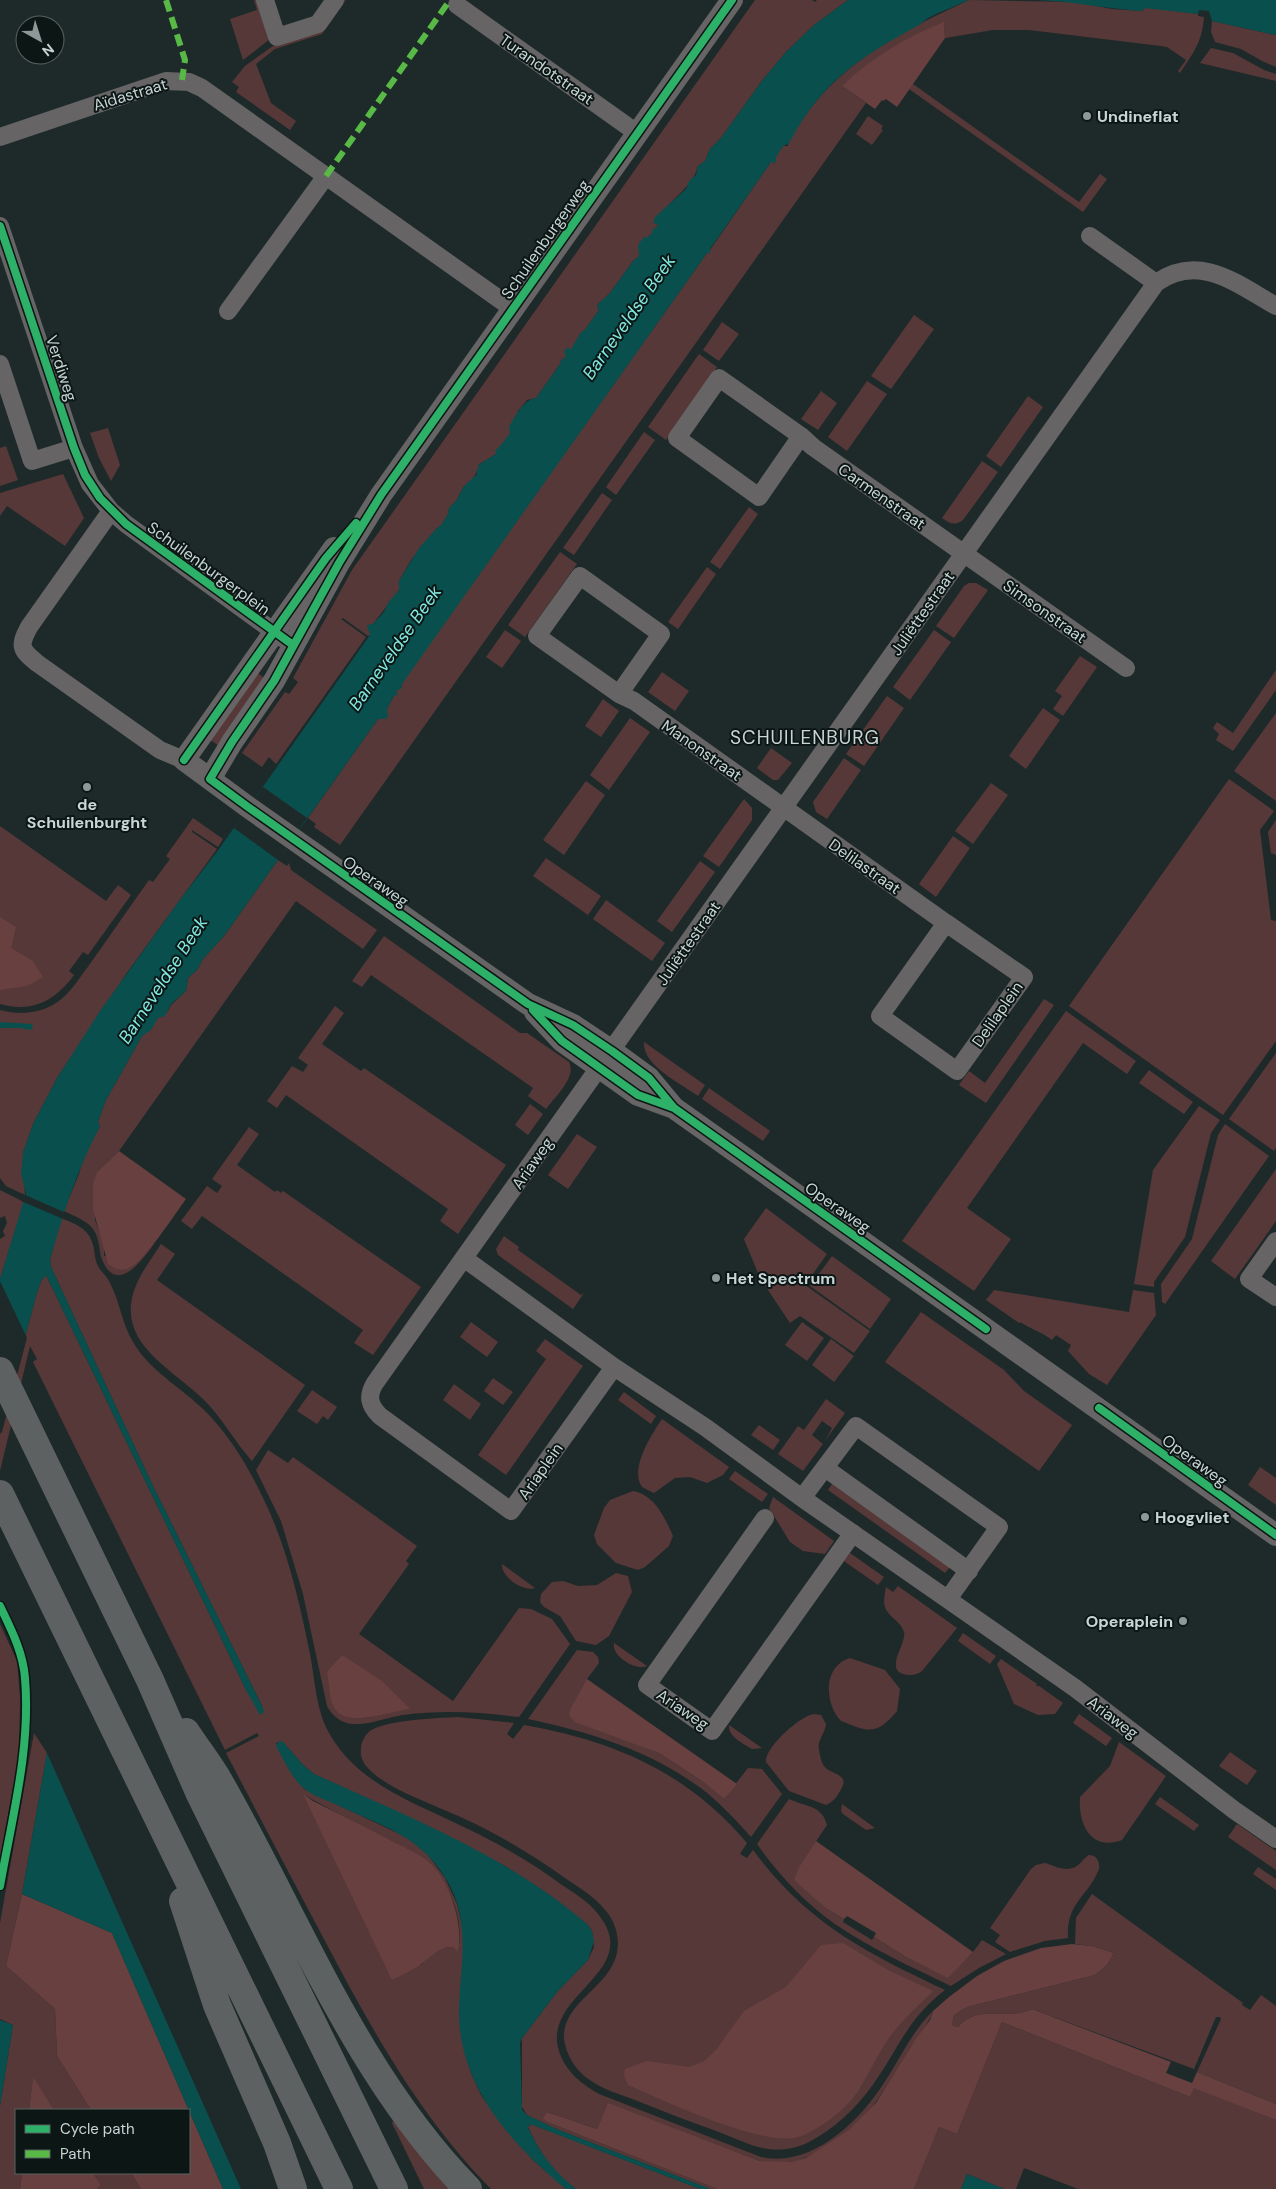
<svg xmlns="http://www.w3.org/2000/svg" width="1276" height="2189" viewBox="0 0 1276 2189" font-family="'DM Sans',sans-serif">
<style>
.green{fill:#573838;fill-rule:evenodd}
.forest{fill:#684040}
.water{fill:#094f4d}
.pier{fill:#1e2a2a}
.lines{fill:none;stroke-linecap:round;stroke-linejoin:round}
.minor{stroke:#666464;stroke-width:18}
.tertiary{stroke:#666464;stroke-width:22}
.motorway{stroke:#5e6161;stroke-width:28}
.quiet{stroke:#58b947;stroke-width:6;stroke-dasharray:12 6;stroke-linecap:butt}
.cycleway-casing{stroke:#0c1615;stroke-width:11}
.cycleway{stroke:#2db169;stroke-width:8}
.poi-dot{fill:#8c9998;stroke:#0c1615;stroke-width:2}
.labels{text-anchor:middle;stroke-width:4;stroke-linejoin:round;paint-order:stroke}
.street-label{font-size:16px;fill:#c7d5d4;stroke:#0c1615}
.poi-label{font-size:16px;font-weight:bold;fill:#c7d5d4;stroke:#0c1615;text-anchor:start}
.water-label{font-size:18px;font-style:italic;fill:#81e8e1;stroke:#0c1615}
.quarter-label{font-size:19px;letter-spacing:1px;fill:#c7d5d4;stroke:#0c1615}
</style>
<rect width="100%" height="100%" fill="#1e2a2a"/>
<path class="green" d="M254,0H258L270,39L243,60L230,19L257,10Z
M342,0H346L322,34L275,49L256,64L271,103L296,121L290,130L236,92L239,87L232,82L245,66L273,46L320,31Z
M755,0H812L815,2L817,0H848L814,25L786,52L761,82L721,138L710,149L705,161L698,166C692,190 666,200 656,223L658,226L653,233L642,242L639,256L633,261L610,293L597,305L599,310L566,357L561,360L560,364L536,398L527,400L518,411L511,433L496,454L478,465L479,468L470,483L464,486L456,501L449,508L448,514L441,526L437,528L411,560L399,581V590L373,624L370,630V635L368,636L343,618L341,619L366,637L276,764L269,757L262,767L242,753L285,692L289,694L298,682L293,678L352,570Z
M969,0L1075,2L1112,9L1143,11L1144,7L1198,14V16L1204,17C1202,41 1195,51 1180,73L1178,71L1186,60L1167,47L1161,46L1029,30H993L945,38L944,23C908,37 877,56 848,81L842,86L866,103L340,845L314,827L316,824L308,818L378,719L387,713V709L397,690L402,687L401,684L707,253H710V250L771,162H774L773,165L775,157L783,146H788C788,138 799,124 804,117C846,58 907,29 969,0Z
M1212,21L1276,35V67L1262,61L1241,49L1215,42L1211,32Z
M1211,48L1233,53L1264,70L1276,74V81L1200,63Z
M913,84L1079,202L1100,174L1107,179L1083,212L909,89Z
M868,116L883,126L881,129L883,130L872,145L856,134Z
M914,315L934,329L891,389L871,376Z
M722,322L739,334L719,361L703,350Z
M699,354L717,367L666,440L648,427Z
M867,381L887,394L847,451L828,437Z
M821,391L837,403L818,430L801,419Z
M1028,396L1043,407L1001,467L986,456Z
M108,428L120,465L111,481L99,458L90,433Z
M644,432L655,440L616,495L606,487Z
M6,446L18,480L0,486V448Z
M982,461L998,472L963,520C955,526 950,524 942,518Z
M63,474L84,518L65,546L7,506L0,516V493Z
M602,493L612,500L574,555L563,548Z
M749,507L758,514L720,569L710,562Z
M560,552L577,564L525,637L508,625Z
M707,567L716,574L678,629L668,622Z
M976,583L988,590L954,638L936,626L964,586L969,583Z
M505,630L521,641L502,668L486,657Z
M934,630L951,642L910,700L893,687Z
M1080,656L1097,667L1063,716L1053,709L1062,696L1055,691Z
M1276,670V690L1233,751L1216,740L1219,734L1213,728L1217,722L1233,733Z
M255,671L267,680L221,747L207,738Z
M662,672L689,691L675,711L648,692Z
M887,696L904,708L864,766L846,754Z
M603,699L619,711L601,737L585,726Z
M1043,708L1060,720L1026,769L1009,756Z
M1276,713V801L1234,771Z
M630,718L650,732L609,790L590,775Z
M771,748L792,763L778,780H773L757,768Z
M844,758L861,770L827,819L816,812L813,802Z
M1229,779L1274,811L1260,830L1271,920L1276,921V1041L1223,1115L1069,1006Z
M586,781L605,795L564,855L543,840Z
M991,783L1008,795L973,844L955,831Z
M744,799L752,808V820L719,867L703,856Z
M193,818L223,839L218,847L192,830V832L217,849L126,974L57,1078L33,1124L23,1153L25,1195L6,1186L0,1178V1010C19,1015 39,1014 56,1003C69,995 78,980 87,968C108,939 128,909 149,880L153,882L170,859L166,856Z
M1276,820V855L1271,853L1268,832Z
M0,826L106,901L118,885L131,895L88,955L83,952L69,971L74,975C55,1001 32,1013 0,1004Z
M953,836L970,848L936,897L919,884Z
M546,858L601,896L588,915L533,876Z
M278,860L287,866L289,863L291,870L377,930L363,949L296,901L119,1151L97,1172L95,1220L104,1245V1256L145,1253L156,1241C146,1255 119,1296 103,1262C98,1251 101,1240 93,1229C86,1220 74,1216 64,1211L79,1174L83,1158L100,1126L98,1122L106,1100L142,1036L158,1018L168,1011L171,1005L186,991L188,978L197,970L203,959L224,936Z
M700,861L715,872L672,932L657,921Z
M606,900L665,943L652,961L593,919Z
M384,936L520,1033H527L569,1062C577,1077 555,1097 546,1109L528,1096L533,1088L371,975L362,987L352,981Z
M1044,999L1054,1005L986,1103L959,1085L969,1071L985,1083Z
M335,1006L344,1013L322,1044L361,1071L364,1068L506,1165L458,1234L440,1221L448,1209L286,1095L277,1108L267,1101L292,1066L303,1072L308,1065L298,1058Z
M1066,1011L1136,1061L1127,1074L1083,1043L967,1208L1011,1239L974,1291L902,1241Z
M644,1042L705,1085L698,1096C680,1083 642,1065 644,1042Z
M1276,1053V1148L1274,1151L1229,1119Z
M1149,1070L1193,1102L1184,1114L1139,1083Z
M709,1088L770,1131L763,1141L702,1099Z
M530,1104L543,1114L528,1135L515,1125Z
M1199,1106L1220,1120L1211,1133L1185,1237L1154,1282V1287L1134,1284L1153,1170Z
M1225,1124L1269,1156L1165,1304L1162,1302L1161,1284L1192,1239L1218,1135Z
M249,1127L259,1134L237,1165L275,1192L277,1190L281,1193L283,1191L421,1287L373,1355L354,1343L363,1330L202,1216L192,1229L181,1221L207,1186L217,1193L222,1186L212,1179Z
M577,1134L597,1147L568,1189L548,1175Z
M1276,1169V1221L1235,1279L1211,1261Z
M0,1190L24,1202L0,1279V1239L5,1236L3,1231L7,1223L5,1216L0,1218Z
M766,1208L827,1254L805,1285L870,1331L854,1353L800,1316L790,1323L760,1278L744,1239Z
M61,1218C73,1223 88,1228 92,1242C95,1249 94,1257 97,1264C100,1271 107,1276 110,1283C120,1302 122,1324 133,1342C149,1370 180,1387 203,1409C229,1434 249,1468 264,1500C287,1547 300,1604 310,1654C315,1680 316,1710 329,1733C359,1786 416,1803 468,1829C501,1845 532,1863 562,1885C576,1894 592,1904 601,1918C641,1974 538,1996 560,2054C567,2073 582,2084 599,2094L761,2157C811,2168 858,2123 884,2083C900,2059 912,2031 933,2011C928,2026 915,2039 907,2053C897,2069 887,2086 876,2102C860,2125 819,2158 790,2162C780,2164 770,2162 760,2161L608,2104L597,2129L547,2112L544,2118L547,2122L717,2189H710L554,2128L527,2115L522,2107V2038L557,1992L588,1960L594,1947L592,1931L588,1925L551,1896L505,1866L440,1832L314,1774L303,1765L283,1742L276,1743L304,1789L408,1838L428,1855L445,1878L457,1904L464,1935L460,2027L463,2046L471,2073L481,2095L505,2129L533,2160L566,2189H491C420,2117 372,2030 325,1941C292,1879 259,1816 226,1753L259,1736L257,1733L225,1750L33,1362L37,1359L30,1346L0,1471V1432L36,1296L41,1281L46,1275L246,1690L263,1708L153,1486L51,1267L50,1260ZM304,1795L430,1863C450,1885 465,1921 458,1951L453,1947C441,1946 429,1956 421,1965Z
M504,1236L519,1247L518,1250L581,1295L584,1293L573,1309L498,1255L496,1249Z
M161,1244L175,1254L157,1280L305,1385L252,1461C234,1441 222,1417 202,1398C168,1366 112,1340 137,1283C143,1269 153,1257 161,1244Z
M832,1256L891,1299L870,1329L810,1286Z
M994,1290L1129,1312L1133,1290L1154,1293L1156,1315L1107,1385L1089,1374L1068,1351L1071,1345L1056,1335L1052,1340C1042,1332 1031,1329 1020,1322L1019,1323L986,1300Z
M921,1312L1004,1370L1024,1391L1072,1425L1039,1471L885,1362Z
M471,1322L498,1342L487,1357L460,1337Z
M802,1322L824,1338L807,1361L785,1345Z
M545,1339L583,1366L506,1475L478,1455L546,1359L536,1351Z
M831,1339L854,1356L834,1382L812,1365Z
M493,1378L513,1392L503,1405L484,1391Z
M454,1384L481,1404L470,1420L443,1400Z
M312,1390L337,1407L328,1420L323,1416L317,1424L297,1411Z
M624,1392L656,1416L651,1424L618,1400Z
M826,1399L845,1413L825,1441L832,1428L822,1421L812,1435L823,1444L803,1471L778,1454L798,1426L804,1430Z
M662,1419L729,1467L723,1475L707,1483L690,1477L675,1478L654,1493L642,1487C629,1469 652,1434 662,1419Z
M759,1425L780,1440L773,1450L751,1435Z
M268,1450L288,1463L293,1457L417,1546L406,1561L409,1564L359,1634L453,1701L519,1608L531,1609L552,1619L570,1644L519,1717C480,1712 442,1710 403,1715C388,1717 369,1725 354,1724C342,1724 332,1716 327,1706L303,1594L281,1521L256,1470ZM342,1655L409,1709C384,1711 348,1732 332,1703L337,1661Z
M1260,1467L1276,1478V1505L1248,1485Z
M735,1471L768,1494L762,1502L729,1479Z
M832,1484L950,1567L945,1573L828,1490Z
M633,1491C655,1495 665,1518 673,1536L669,1546L645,1567L638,1570L616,1563L597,1544L594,1535L604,1508L610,1500Z
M773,1497L834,1541L825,1554L803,1551L790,1542L769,1508Z
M850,1553L884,1577L878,1585L844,1561Z
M502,1564L535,1588C523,1592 501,1577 502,1564Z
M616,1573L628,1576L632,1592L609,1636L596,1645L576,1641L560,1616L544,1607L540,1602L541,1594L552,1582L563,1581L578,1586L597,1585Z
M898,1586L957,1628L922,1671C917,1675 910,1676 903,1674C885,1668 907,1643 904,1632C901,1621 888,1617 885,1607C883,1602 885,1593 886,1587L893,1592Z
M0,1624L17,1661L20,1698L19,1753L0,1862Z
M963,1633L996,1656L990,1664L958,1641Z
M614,1643L647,1666C636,1671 611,1656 614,1643Z
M577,1650L593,1652L598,1657L599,1663L587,1679L624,1739L659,1753L702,1781L724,1799L748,1768L762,1769L782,1794L751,1837C733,1817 715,1797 692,1782C643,1748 585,1731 528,1719Z
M850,1658L885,1670L900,1689L897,1711C876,1736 869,1732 841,1721C824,1703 823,1666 850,1658Z
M1001,1659L1037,1684L1036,1686H1039L1063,1703L1055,1714L1038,1715L1014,1704L997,1664Z
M814,1714L821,1715L826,1724C825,1734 817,1740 819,1750C820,1755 821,1762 824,1766C830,1775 852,1773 840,1791C836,1798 833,1802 826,1805L789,1791L766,1762C764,1748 801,1715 814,1714Z
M1079,1714L1112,1738L1106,1746L1073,1723Z
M458,1717L514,1723L507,1734L513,1739L524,1725C614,1741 687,1772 747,1843L740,1854L747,1858L753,1850C807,1923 865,1952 945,1990C907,2019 898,2050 872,2086C855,2109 834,2129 809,2142C797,2148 782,2151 769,2149C752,2147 735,2138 719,2132C690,2122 663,2111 635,2100C619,2094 601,2089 587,2078C574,2069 563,2049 564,2033C568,1997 616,1985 618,1945C618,1933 614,1920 606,1911C595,1897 580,1888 565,1878C531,1854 495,1832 456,1815C430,1803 387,1789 368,1768C363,1763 360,1756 361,1749C361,1742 365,1735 370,1731C386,1720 438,1718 458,1717Z
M729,1725L762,1748L752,1749C743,1743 728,1737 729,1725Z
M34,1733L47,1753L22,1894L6,1966L55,2009L57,2056L91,2110H54L33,2078L29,2110H16V2173H22L20,2189H0V2106L13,2025L0,2019V1923Z
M1119,1742L1166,1776L1122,1840C1090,1852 1078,1823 1080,1797L1110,1766Z
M1230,1752L1257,1771L1247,1785L1219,1766Z
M1160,1797L1199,1825L1194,1831L1155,1804Z
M789,1799C806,1807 822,1805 827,1825L800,1865L827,1909L844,1919L843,1922L872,1940L874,1937L906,1957L947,1977L973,1952L982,1940L1006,1954L979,1968L951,1986C912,1967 871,1949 835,1924C805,1903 778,1874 757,1844Z
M842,1804L875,1828L866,1830L843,1814L841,1811Z
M1237,1824L1276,1851V1870L1228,1837Z
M1089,1855C1097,1855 1100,1862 1099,1869C1088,1897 1066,1902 1068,1938L1045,1941L1010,1952L995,1942L1000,1935L990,1928L1031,1869L1036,1865L1045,1863C1055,1866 1066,1873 1077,1866C1081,1863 1084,1858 1089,1855Z
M1258,1867L1276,1879V1890L1253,1874Z
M1092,1894L1243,2003L1242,2005L1250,2010L1261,1995L1276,2006V2104L1197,2072L1221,2019L1220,2017H1216L1194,2069L1032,2009C1010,2021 976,2003 958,2027L952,2025L954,2015L967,2007L1095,1975L1107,1965L1114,1953L1092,1946L1075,1944L1076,1918Z
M1002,2022L1190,2097L1194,2087L1276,2120V2189H1078L1024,2168L1016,2189H1004L967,2174L961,2189H914L939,2127L957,2134Z
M394,2120L451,2189H424L392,2123Z
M531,2124L700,2189H576C553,2172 540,2153 528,2127Z
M93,2173H131L141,2189H97L101,2185Z"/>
<path class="forest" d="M944,22L945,38L897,107L886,99L883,101L882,100L875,109L842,86C871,58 906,37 944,22Z
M0,917L16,927L11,948L33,961L43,977L27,986L0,990Z
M119,1151L186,1199C175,1214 144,1262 129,1268C121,1272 114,1268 108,1264L93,1209V1185L97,1172Z
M342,1655L382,1681L410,1709C389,1711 342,1732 332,1703C329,1693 329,1682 327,1672Z
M587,1679L737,1784L724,1799L702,1781L659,1753L575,1722L569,1715L571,1708Z
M303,1794L313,1801C338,1813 362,1826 386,1838C400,1846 417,1852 430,1863C450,1881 464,1925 458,1952L453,1947C439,1946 430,1958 420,1965C411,1971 401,1975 392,1980Z
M816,1841L973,1952L948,1978L906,1957L874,1937L876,1933L847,1916L844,1919L827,1909L794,1880L800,1865Z
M22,1894L112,1933L223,2189H141L131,2173H189V2110H91L57,2056L55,2009L6,1966Z
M843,1943L888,1970L933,1991C918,2006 901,2021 889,2038C876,2056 868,2077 856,2094C844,2111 814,2134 794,2138C757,2144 664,2101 628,2085L624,2075L625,2069L647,2061L689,2067L703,2062L716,2050L744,2011L786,1987L821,1945Z
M1072,1944L1092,1946L1114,1953L1107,1965L1095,1975L967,2007L954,2015L952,2025L958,2027C977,2003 1010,2021 1032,2009L1171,2062L1166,2073L1192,2083L1197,2072L1276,2104V2120L1194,2088L1190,2097L1002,2022L957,2134L939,2127L914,2189H717L547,2122L543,2118L547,2112L597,2129L608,2103L760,2161L791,2162L806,2158L849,2130L876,2103L915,2040L930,2020L933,2011L949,1997L977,1976L1004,1961L1041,1948Z
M33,2077L54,2110H29Z
M22,2173H93L101,2185L97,2189H20Z"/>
<path class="water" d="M848,0H969C956,6 941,11 928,18C925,20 922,23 919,25C862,56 822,81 791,140H789L790,143L783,146L776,157V161L773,166L774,162H771L710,249V253H707L402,684L401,689L397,690V695L393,697L387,709L388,716L386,719H378L224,936L203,959L197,970L188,978L186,991L171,1004L165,1016L158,1018L151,1030L142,1036L106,1100L98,1122L100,1126C78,1168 63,1213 50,1260L51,1267L153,1486L263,1708L264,1712L260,1715L246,1690L46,1275L41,1281L36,1296L0,1432V1279L26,1193L21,1174L23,1153L33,1124L57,1078L100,1011L182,897L219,849L370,635L367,625L373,624L384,612L388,603L399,590V581L419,548L437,528L441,525L448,514L449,508L456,501L464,486L477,474L476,471L479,468L478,465L496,454L495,451C502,445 505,439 510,433L509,427C516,415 522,401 536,398L560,364L561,360L566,357L564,351L567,348L571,349L581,332L584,331L599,310L597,305L610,293L633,261L639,256L638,245L644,237H648L652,233V230L658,226L656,223L653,224L655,217L686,189L689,181L696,175L698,166L705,161L710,149L721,138L761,82L786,52L814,25Z
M1036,0H1276V35L1212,21L1209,11L1199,10L1198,14L1144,8L1143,11C1107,9 1072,1 1036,0Z
M0,1022L32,1024L33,1027L31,1030L20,1028H0Z
M279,1741L283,1742L303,1765L314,1774C409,1817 509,1856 588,1925L592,1931L594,1941L588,1960L557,1992L522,2038L520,2043L522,2110L527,2115L554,2128L710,2189H700L530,2124L528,2128C540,2153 554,2172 576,2189H566C511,2144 458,2085 459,2010C460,1966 471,1925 449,1884C423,1836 382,1826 337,1805C327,1800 315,1797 306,1790C293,1781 284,1760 276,1746Z
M47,1753L241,2189H223L112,1933L22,1894Z
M0,2020L13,2025L0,2106Z
M967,2174L1004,2189H961Z"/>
<path class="pier" d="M263,787L307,818L278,860L234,828Z
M23,1194L66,1213L63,1219L21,1201Z
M0,1281L27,1338L2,1432L0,1434Z"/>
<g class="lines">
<path class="minor" d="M265,0L277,37L318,24L335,0
M457,5L637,133
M0,137L166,81L189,82L202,88L513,309
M0,226L74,448L90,484L111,511L126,524L284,639
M1090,236L1156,283
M228,311L326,176
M0,364L32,461L74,448
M719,378L801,436L759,497L677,438Z
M801,436L813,447L1126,668
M111,511L29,627C19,646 20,649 37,663L160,750L184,760
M580,576L661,634L619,694L537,636Z
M619,694L634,701L946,923
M946,923L1024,977L957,1071L880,1016Z
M1276,1241L1249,1279L1276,1297
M465,1259L614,1367L511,1511L380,1416C369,1405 367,1396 375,1383L1156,283C1199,252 1237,284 1276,306
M614,1367L705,1427L802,1498L1075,1688L1234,1810L1276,1839
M825,1468L969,1571
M802,1498L856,1426L999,1527L948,1599
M765,1518L647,1685L712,1731L853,1533"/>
<path class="tertiary" d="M334,548L184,760L248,807L528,1004L573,1025L612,1051L649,1078L674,1108
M210,779L232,742L274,681L339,563L381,495L732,0
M535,1012L562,1041L638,1095L674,1108L1276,1535"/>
<path class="motorway" d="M0,1371L150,1680L199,1792L394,2189
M0,1494L339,2189
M186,1732C197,1749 210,1765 220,1783C298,1920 356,2074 468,2189
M183,1901L217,2005L277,2143L293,2189"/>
<path class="quiet" d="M166,0L185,60L182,80
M326,176L450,0"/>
<defs>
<path id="cycleway" d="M0,226L74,448L85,475L100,498L126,524L293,645
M184,760L326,558L356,523
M533,1010L562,1041L638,1095L674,1108L986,1329
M674,1108L649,1078L612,1051L573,1025L528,1004L248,807L210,779L232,742L274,681L339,563L381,495L732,0
M1099,1408L1276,1535
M0,1606C11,1629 23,1652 25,1678C31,1748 12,1818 0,1886"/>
</defs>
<use href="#cycleway" class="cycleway-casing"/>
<use href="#cycleway" class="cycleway"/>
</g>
<g class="poi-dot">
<circle cx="1087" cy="116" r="5"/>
<circle cx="87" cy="787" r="5"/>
<circle cx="716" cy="1278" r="5"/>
<circle cx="1145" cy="1517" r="5"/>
<circle cx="1183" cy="1621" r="5"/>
</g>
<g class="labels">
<g class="street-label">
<text transform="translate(547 69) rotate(35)" y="6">Turandotstraat</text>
<text transform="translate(130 94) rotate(-17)" y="6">Aïdastraat</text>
<text transform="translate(545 239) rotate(-55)" y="6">Schuilenburgerweg</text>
<text transform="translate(62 368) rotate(72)" y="6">Verdiweg</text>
<text transform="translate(882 496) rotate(35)" y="6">Carmenstraat</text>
<text transform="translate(209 568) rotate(36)" y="6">Schuilenburgerplein</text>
<text transform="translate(1045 611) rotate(35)" y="6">Simsonstraat</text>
<text transform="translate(922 613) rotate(-55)" y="6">Juliëttestraat</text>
<text transform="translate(702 750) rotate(35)" y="6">Manonstraat</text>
<text transform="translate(865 866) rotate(35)" y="6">Delilastraat</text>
<text transform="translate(376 881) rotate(35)" y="6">Operaweg</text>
<text transform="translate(688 943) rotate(-55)" y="6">Juliëttestraat</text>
<text transform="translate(997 1014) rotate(-55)" y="6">Delilaplein</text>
<text transform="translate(532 1163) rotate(-55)" y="6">Ariaweg</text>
<text transform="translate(838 1207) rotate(35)" y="6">Operaweg</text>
<text transform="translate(1195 1460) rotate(36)" y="6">Operaweg</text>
<text transform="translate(540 1471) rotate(-55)" y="6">Ariaplein</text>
<text transform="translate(683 1709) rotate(34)" y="6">Ariaweg</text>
<text transform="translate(1113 1717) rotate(37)" y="6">Ariaweg</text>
</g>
<g class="poi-label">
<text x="1097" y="122">Undineflat</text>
<text x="87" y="810" text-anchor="middle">de<tspan x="87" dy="18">Schuilenburght</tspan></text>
<text x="726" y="1284">Het Spectrum</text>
<text x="1155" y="1523">Hoogvliet</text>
<text x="1173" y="1627" text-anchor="end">Operaplein</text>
</g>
<g class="water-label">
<text transform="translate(629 317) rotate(-55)" y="6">Barneveldse Beek</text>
<text transform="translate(395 648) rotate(-55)" y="6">Barneveldse Beek</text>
<text transform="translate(163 980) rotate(-57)" y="6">Barneveldse Beek</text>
</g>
<g class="quarter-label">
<text x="805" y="744">SCHUILENBURG</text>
</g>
</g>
<rect x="15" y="2109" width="175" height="65" fill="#0c1615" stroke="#576261"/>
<rect x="25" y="2125" width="25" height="8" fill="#2db169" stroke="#576261"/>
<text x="60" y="2134" font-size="15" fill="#c7d5d4">Cycle path</text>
<rect x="25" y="2150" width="25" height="8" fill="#58b947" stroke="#576261"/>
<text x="60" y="2159" font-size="15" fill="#c7d5d4">Path</text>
<g transform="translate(40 40) rotate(141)"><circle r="24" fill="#0c1615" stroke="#576261"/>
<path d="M0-4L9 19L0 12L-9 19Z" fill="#8c9998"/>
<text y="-8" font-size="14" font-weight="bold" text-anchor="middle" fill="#c7d5d4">N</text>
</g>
</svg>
